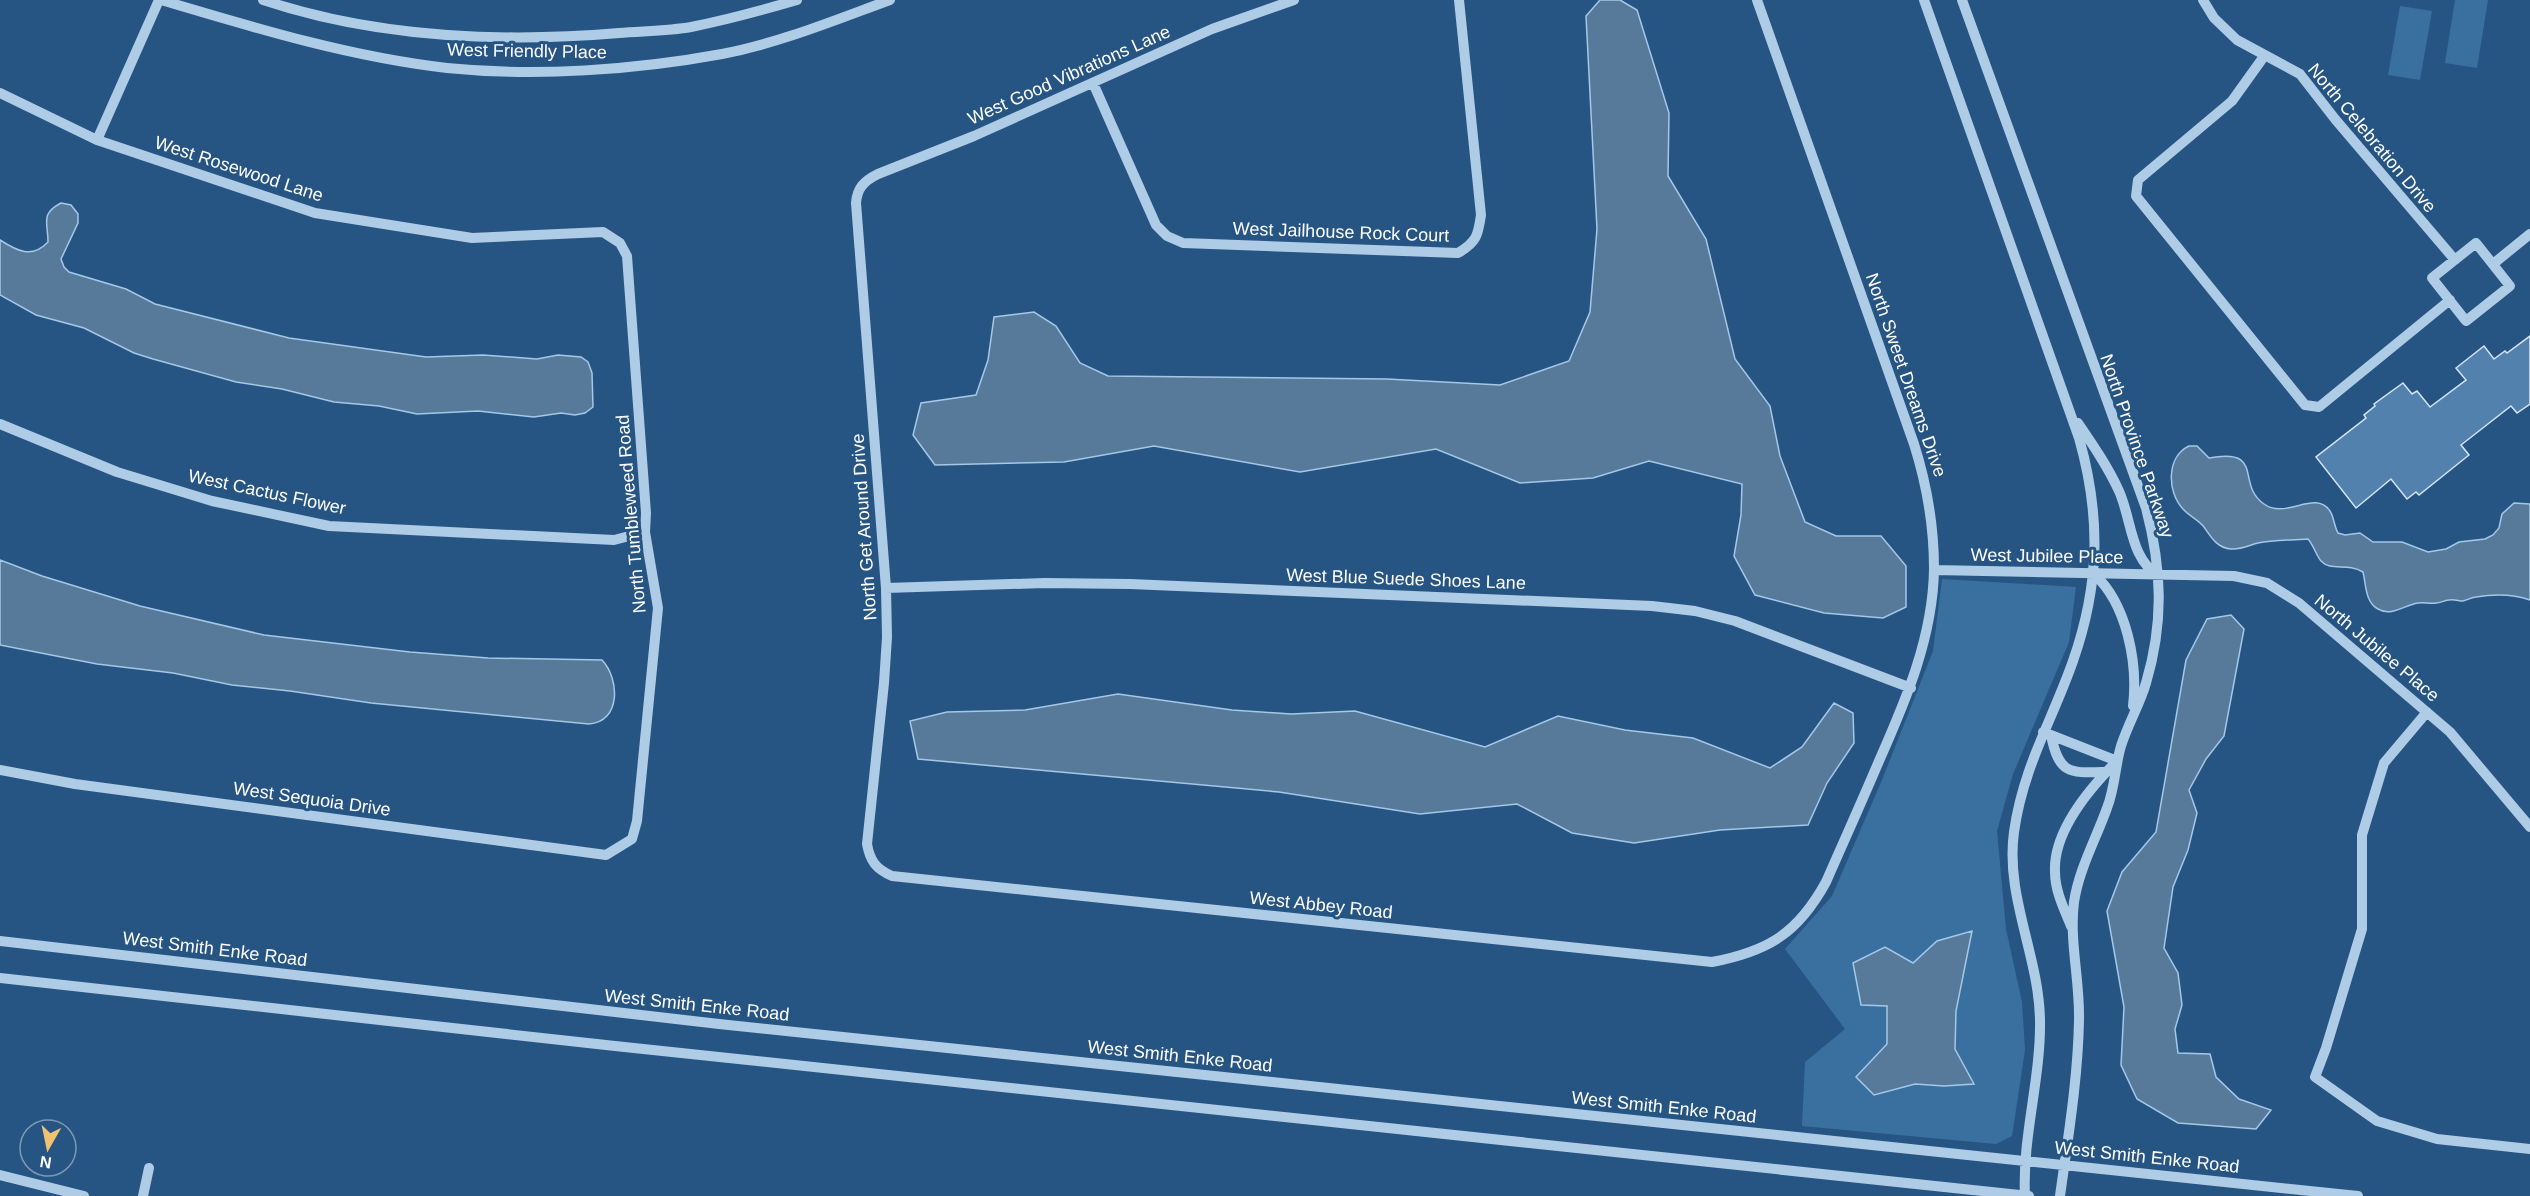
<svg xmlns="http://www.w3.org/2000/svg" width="2530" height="1196" viewBox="0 0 2530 1196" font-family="Arial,sans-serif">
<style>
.green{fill:#3a70a0}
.water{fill:#587a9a;stroke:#a3c8e8;stroke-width:1.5}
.building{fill:#5281ad;stroke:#d2e5f6;stroke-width:1.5}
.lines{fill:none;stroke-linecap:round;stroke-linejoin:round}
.minor{stroke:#afcce7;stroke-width:10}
.labels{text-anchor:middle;stroke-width:6;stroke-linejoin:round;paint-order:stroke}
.street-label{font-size:18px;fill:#fff;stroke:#265583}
</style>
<rect width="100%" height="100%" fill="#265583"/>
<path class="green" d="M2455,0H2488L2477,68L2445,63Z
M2400,6L2432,11L2420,80L2388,75Z
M1942,579L2076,587L2069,642L2013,774L1997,831L2006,929L2022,1002L2025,1050L2012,1136L1996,1144L1802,1126L1805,1062L1845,1029L1785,949L1832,896L1882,780L1933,651Z"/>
<path class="water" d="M1600,0H1620L1637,10L1669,113L1668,176L1706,239L1735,359L1770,406L1780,456L1805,522L1836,536H1881L1906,566V607L1883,618L1824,613L1755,595L1734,556L1741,515L1742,484L1649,461L1593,478L1520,483L1436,449L1300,472L1154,446L1064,462L935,465L913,435L921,403L976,395L988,360L994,317L1034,312L1056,326L1080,363L1108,376L1387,379L1500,385L1569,361L1590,312L1597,229L1586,16Z
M61,203L71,205L78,214V223L61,259L64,267L69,272L126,289L155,304L289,338L426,357L483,355L537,359L558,355L581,357L588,362L592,373L593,407L585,413L575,415L561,413L534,417L478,411L417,414L379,406L334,402L282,389L236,382L153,359L134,353L84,328L36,315L0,295V240C17,251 32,259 48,242C48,222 40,214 61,203Z
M2189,446H2197L2209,458C2266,448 2235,484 2264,504C2286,520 2315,489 2330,511C2334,517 2334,526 2338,533L2345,535L2360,533L2373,542H2402L2428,552L2446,549L2459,542L2485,539L2493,535L2499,528L2502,514L2514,503L2530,504V600C2513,594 2494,594 2476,597C2472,597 2468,600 2463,601C2459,601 2454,599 2449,600C2445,600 2441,603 2436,603C2430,604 2424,602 2418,603C2404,605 2392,617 2378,609C2365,602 2366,584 2363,572C2347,562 2331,572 2321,561C2316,555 2314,546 2308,539C2292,540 2274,540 2258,543C2250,545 2240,550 2231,549C2217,548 2211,537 2204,527C2199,520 2189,516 2183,509C2167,492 2166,457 2189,446Z
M0,560L42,576L140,606L264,635L410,652L488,658L602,660C620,679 621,722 589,724L371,703L290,691L232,685L173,673L97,664L0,645Z
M2231,615L2244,629L2224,736L2206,759L2189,790L2197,813L2188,850L2173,887L2164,948L2178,973L2182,1005L2175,1029L2178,1053L2210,1054L2216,1077L2239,1099L2271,1110L2256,1129L2178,1123L2137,1099L2121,1065L2124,1007L2107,911L2122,872L2156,832L2186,660L2207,619Z
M1118,694L1232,710L1291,714L1355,711L1485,747L1558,716L1625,730L1693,738L1770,768L1802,747L1834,703L1853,713L1854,743L1827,783L1808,825L1720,830L1634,843L1572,833L1517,804L1420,814L1279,792L918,759L910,721L947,712L1025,710Z
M1972,931L1956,1011L1955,1049L1974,1084L1944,1086L1915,1084L1874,1095L1856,1077L1887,1044V1006L1861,1005L1853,963L1885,947L1913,963L1937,941Z"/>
<path class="building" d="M2530,336V404L2517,413L2511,406L2461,445L2469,455L2419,495L2416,492L2407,499L2391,479L2356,508L2316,457L2366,418L2364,415L2375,406L2374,404L2403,383L2412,394L2417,391L2430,407L2466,380L2456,368L2484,346L2494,359L2505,351L2507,353Z"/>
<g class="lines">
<path class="minor" d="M161,0C255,28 350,57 447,68C536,77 635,70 722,54C780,43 835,20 890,0
M263,0C377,38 500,43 619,33C642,31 668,31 691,27C726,20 763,10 797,0
M1294,0L1212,29L974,136L878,174C864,181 857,188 856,203L886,588L887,637L884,683L867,844C870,861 876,869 892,876L1712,962C1769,951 1798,933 1826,882C1844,841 1862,801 1879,761C1906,700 1933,637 1934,569C1934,526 1927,485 1914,444L1757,0
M1924,0L2079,438C2101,516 2100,584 2073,661C2052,721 2023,767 2014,832C2005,896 2039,956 2040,1020C2041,1079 2022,1137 2025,1196
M1962,0L2146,508C2162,569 2164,622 2146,683C2140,704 2128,724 2121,746C2115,766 2115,788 2107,808C2096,839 2079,869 2074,902C2069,941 2080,980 2079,1020C2078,1078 2068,1138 2060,1196
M2203,0L2214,18L2237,40L2300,74L2335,119L2455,260
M2265,55L2232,101L2138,180L2136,196L2305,405L2319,407L2450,300
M1093,83L1156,225L1167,236L1183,243L1458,253C1477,242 1478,235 1481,215L1459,0
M0,93L97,140L315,213L472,238L603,232L620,243L627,256L646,513L645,532L658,608L637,821L632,839L606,855L75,784L0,770
M97,140L159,0
M2476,243L2510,286L2466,321L2432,278Z
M2493,264L2530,234
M2078,423C2093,445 2108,467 2119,491C2132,520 2130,559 2159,576
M0,424L117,472L212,501L329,526L614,540L645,532
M1934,570L2234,576L2267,583L2299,603L2450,732L2530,827
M2094,574C2127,604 2138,663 2133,706
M886,588L1044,583L1130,584L1652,606L1695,611L1735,621L1911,688
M2427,712L2384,763L2362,835V929L2326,1048L2315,1077L2377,1121L2437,1139L2530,1149
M2043,732L2117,761C2090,788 2053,832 2055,872C2055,891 2064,909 2071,926
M2051,735C2059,775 2070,773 2106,772
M0,941L719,1024L2358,1196
M0,978L615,1046L2029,1196
M0,1175L84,1196
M143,1196L149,1168"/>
</g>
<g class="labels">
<g class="street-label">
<text transform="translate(527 51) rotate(1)" y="6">West Friendly Place</text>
<text transform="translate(1069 75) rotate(-24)" y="6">West Good Vibrations Lane</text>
<text transform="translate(2372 138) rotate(50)" y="6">North Celebration Drive</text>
<text transform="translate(239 169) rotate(18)" y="6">West Rosewood Lane</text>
<text transform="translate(1341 232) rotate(2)" y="6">West Jailhouse Rock Court</text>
<text transform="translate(1906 375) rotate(71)" y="6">North Sweet Dreams Drive</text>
<text transform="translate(2137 446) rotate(71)" y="6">North Province Parkway</text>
<text transform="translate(267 492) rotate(12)" y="6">West Cactus Flower</text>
<text transform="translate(631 514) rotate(-95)" y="6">North Tumbleweed Road</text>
<text transform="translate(864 527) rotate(-94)" y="6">North Get Around Drive</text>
<text transform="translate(2047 556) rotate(1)" y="6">West Jubilee Place</text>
<text transform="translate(1406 579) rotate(2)" y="6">West Blue Suede Shoes Lane</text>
<text transform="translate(2377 648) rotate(40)" y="6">North Jubilee Place</text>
<text transform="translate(312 799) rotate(8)" y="6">West Sequoia Drive</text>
<text transform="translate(1321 905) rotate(6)" y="6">West Abbey Road</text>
<text transform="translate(215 949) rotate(7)" y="6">West Smith Enke Road</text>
<text transform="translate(697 1005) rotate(6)" y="6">West Smith Enke Road</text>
<text transform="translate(1180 1056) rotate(6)" y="6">West Smith Enke Road</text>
<text transform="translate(1664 1107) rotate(6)" y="6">West Smith Enke Road</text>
<text transform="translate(2147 1157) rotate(6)" y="6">West Smith Enke Road</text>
</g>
</g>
<g transform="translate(48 1148) rotate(189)"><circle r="28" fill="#265583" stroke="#7d99b5" stroke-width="1.5"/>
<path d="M0-4.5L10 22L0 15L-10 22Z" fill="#f0c373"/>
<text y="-9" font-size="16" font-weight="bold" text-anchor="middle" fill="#ffffff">N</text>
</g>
</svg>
